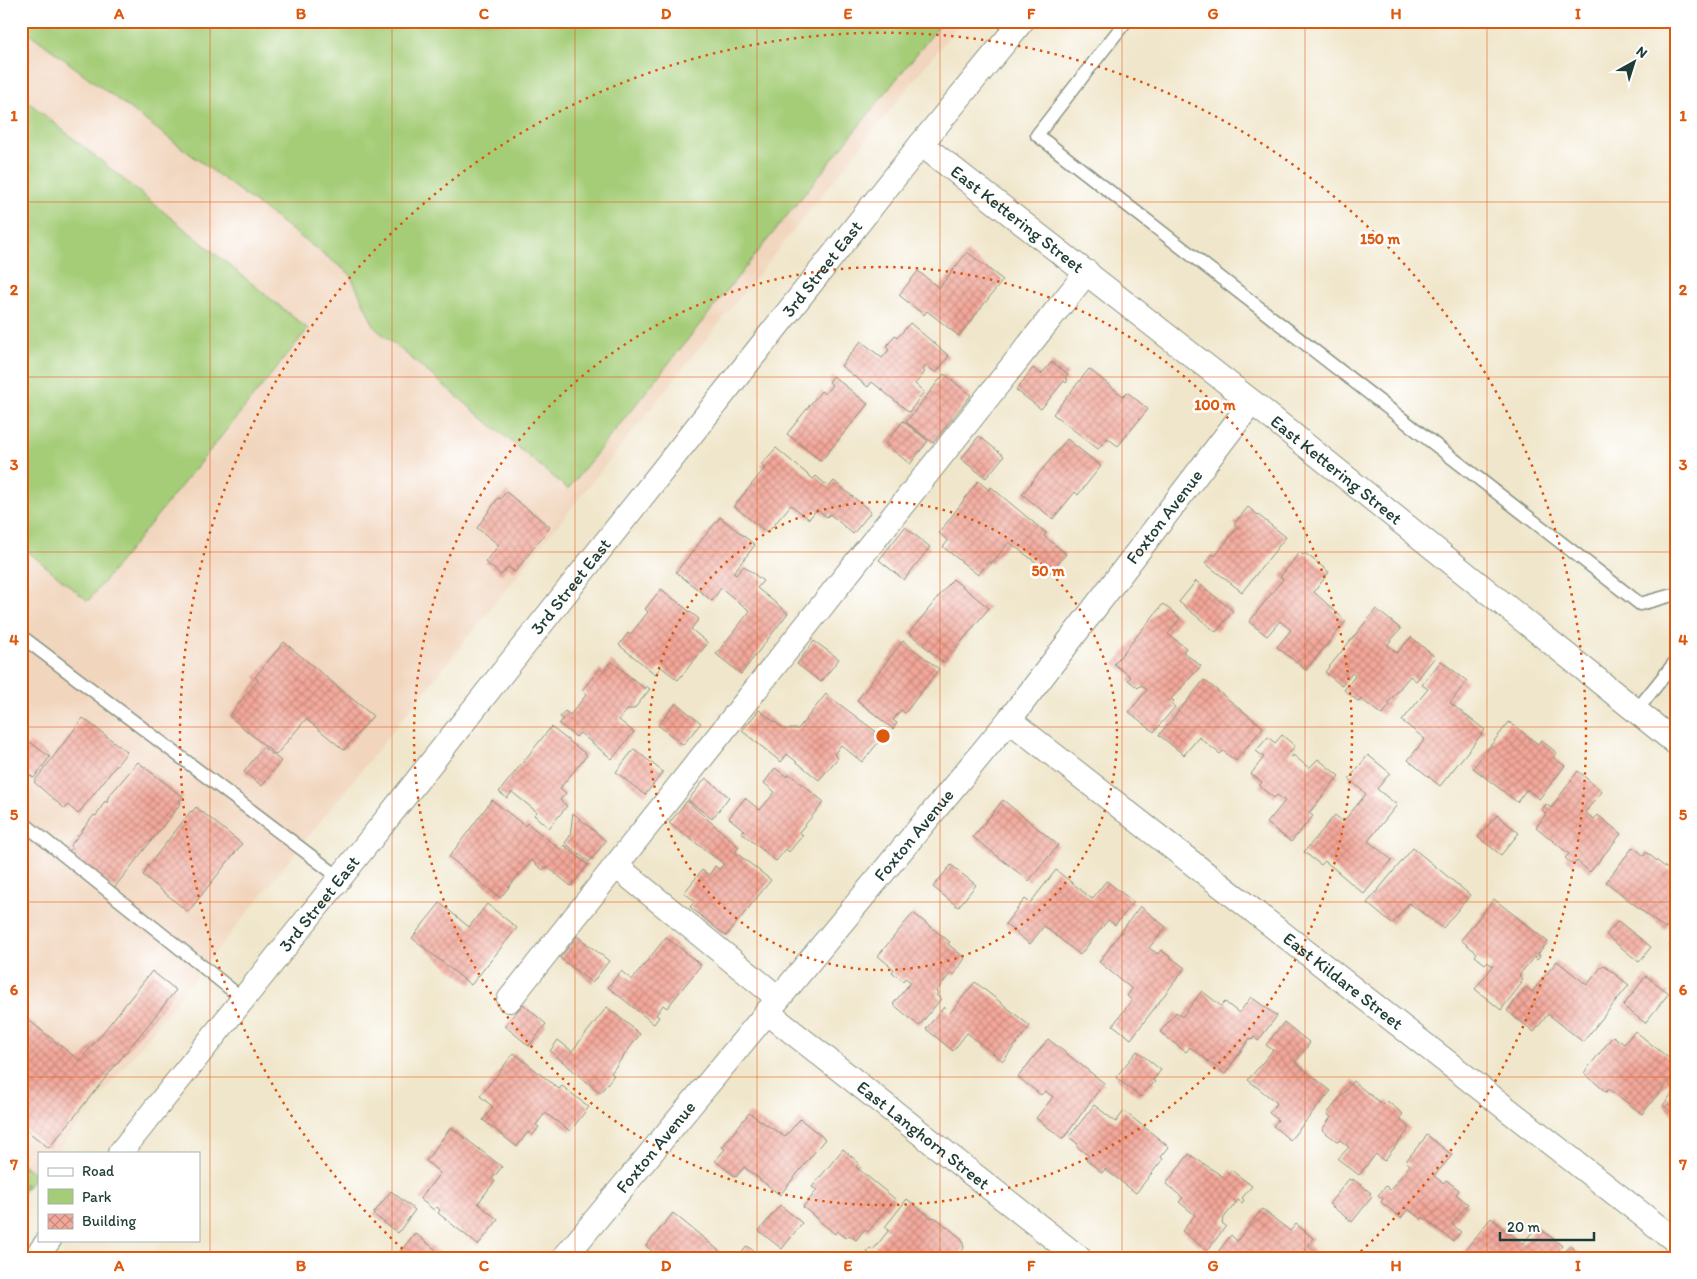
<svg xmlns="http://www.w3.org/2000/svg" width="1697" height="1279" viewBox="0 0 1697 1279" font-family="Itim,sans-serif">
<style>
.built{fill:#f1d5bd}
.cemetery{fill:url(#cemetery-stones);stroke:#628556}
.park{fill:#a5cd78;stroke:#628556}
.building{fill:url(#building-cross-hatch)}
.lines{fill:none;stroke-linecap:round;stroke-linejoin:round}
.lane-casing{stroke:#889280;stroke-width:15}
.street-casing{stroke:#889280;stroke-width:26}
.lane{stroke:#fff;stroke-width:12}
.street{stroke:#fff;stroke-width:24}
.grid{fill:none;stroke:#de580e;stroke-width:1;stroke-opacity:0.55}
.ring{fill:none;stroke:#de580e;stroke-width:2.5;stroke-dasharray:2.5 5}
.labels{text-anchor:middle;stroke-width:5;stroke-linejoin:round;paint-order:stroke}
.street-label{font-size:18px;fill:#1f3d34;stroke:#fff}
.centre{fill:#de580e;stroke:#fff;stroke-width:2.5}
.ring-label{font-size:15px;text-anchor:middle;font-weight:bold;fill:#de580e;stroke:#fff;stroke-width:5;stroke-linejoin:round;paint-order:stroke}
.neatline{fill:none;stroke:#de580e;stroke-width:2}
.grid-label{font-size:16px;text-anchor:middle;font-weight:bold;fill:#de580e}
</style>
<defs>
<pattern id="cemetery-stones" width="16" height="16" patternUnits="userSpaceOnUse" patternTransform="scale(1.25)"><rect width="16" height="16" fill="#a5cd78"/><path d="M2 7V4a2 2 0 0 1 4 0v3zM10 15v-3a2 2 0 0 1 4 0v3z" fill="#86a863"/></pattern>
<pattern id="building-cross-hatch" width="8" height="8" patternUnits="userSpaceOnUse" patternTransform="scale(1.25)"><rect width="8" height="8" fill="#f4a79a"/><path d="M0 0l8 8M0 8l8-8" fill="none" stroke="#c5897e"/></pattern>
</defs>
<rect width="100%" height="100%" fill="#fff"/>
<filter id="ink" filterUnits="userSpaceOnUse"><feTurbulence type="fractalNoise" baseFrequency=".02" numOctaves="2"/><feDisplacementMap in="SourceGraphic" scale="10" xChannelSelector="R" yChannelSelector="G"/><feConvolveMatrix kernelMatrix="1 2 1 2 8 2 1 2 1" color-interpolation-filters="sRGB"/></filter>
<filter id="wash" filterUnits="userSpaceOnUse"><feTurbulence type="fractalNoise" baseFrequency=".0096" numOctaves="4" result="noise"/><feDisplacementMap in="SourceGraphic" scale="20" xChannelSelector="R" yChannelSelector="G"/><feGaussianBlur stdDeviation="1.12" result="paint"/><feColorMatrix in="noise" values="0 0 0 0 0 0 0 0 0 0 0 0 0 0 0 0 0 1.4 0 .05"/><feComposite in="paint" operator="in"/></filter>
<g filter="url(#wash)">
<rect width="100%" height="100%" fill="#f0e6cb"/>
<path class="built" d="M21,21H961L55,1153H39L37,1175L21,1163Z"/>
<path class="cemetery" d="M21,1163L37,1175L21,1195Z"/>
<path class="park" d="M21,21H943L568,489L375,328L350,274L21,27Z
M21,96L308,329L88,601L21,546Z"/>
<g id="blocks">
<path class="building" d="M967,252L1003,280L959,336L927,311L924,315L899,295L918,271L939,288Z
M910,323L949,356L936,373L926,365L923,370L925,372L915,384L924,392L909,412L872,382L868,387L841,366L861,341L882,358L889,350L886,347L895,335L898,337Z
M1052,362L1068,374L1065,378L1068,380L1066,383L1064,381L1041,409L1016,390L1033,368L1041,374Z
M1089,369L1123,396L1127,392L1148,409L1118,446L1107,438L1098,449L1053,414Z
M944,374L971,395L933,443L906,422Z
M833,376L868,404L821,461L787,434L821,391L825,394L832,385L829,382Z
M903,421L928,441L910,464L885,444Z
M979,436L1004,456L986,478L961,459Z
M1067,439L1101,466L1078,495L1075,492L1053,519L1022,494Z
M776,448L813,479L816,476L829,487L834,481L871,512L853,534L830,514L827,517L817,509L809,519L791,505L767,533L734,506L765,468L761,465Z
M978,481L989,490L991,487L1046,533L1044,536L1066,554L1050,573L1009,542L991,564L989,561L978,575L943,547L948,541L939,533Z
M506,492L550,527L515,572L508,567L501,575L485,562L499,545L477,528L498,498L500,499Z
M1248,507L1286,537L1242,592L1205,563L1212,554L1215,556L1238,527L1234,524Z
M720,517L755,545L733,573L736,575L744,566L763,581L757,588L788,613L741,674L716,654L750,611L721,588L712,601L676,572Z
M905,527L930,547L904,580L879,560Z
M1300,552L1303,555L1305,553L1329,572L1314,592L1346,621L1306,670L1277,647L1291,630L1280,621L1267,636L1249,622L1283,579L1280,577Z
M953,579L989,608L944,663L909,633Z
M1196,581L1233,611L1216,632L1179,602Z
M661,589L699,619L691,629L708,643L678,680L661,667L655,674L619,645L628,633L630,635L648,612L645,609Z
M1163,604L1180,618L1168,634L1186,648L1183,652L1201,666L1171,699L1174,701L1171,704L1175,707L1154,732L1129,712L1147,690L1141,685L1138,688L1128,680L1131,677L1114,664Z
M1376,609L1401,629L1387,645L1397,653L1411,637L1435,657L1416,681L1410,676L1388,703L1390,705L1382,715L1361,699L1359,702L1344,690L1355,676L1352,673L1342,686L1325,672Z
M814,641L839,659L821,682L797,664Z
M903,641L939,669L905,713L901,710L893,720L897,723L893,729L857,700Z
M284,642L373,716L344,750L306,719L276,755L229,716L258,680L255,677Z
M611,661L645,689L646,686L650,689L634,709H628L619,720L634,732L612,759L580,733L576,737L559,724L563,719L560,717L565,711L570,715L587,694L582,690L600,669L603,672Z
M1441,661L1467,681L1450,703L1485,730L1440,786L1408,760L1425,739L1402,721L1428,689L1422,685Z
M1204,680L1263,727L1236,761L1223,751L1220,754L1199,737L1184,755L1159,735Z
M826,694L883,737L862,762L841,745L834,754L838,758L819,780L787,754L781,762L742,731L759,710L784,729H798Z
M676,703L701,723L683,745L658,725Z
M83,718L127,752L78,814L68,805L65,809L34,782Z
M1509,722L1538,744L1541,740L1557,753L1553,757L1565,766L1539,799L1527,789L1517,802L1473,768Z
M551,727L587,755L560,788L566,793L560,800L567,806L549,828L534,815L537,812L512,792L507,798L499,792Z
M1282,735L1295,746L1289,754L1292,757L1293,755L1309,768L1318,759L1339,776L1309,813L1313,816L1291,842L1267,823L1285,801L1277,795L1274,798L1259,786L1262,782L1251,774L1264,757L1256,751L1268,737L1275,743Z
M30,742L50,757L34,778L21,769V754Z
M263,747L281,761L262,786L244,772Z
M634,749L663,772L645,795L616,772Z
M1368,755L1390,773L1377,789L1397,805L1368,841L1392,860L1364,894L1325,861L1321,865L1304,852L1335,815L1343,822L1366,794L1349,779Z
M138,762L183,797L179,801L181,803L114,888L68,852L72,848L70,846L94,815L96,816L105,801L107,803L108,797Z
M775,768L787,777L789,774L824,802L799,832L803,835L789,852L786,849L776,861L742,833L744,830L729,818L745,798L760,810L775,792L764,783Z
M1578,771L1602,792L1585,812L1594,819L1598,815L1621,834L1590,872L1577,861L1573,865L1565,858L1569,854L1536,827L1546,814L1542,810L1546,804L1551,808Z
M706,778L729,797L712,819L688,800Z
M492,800L525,826L527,823L561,850L564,845L588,865L571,886L546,866L543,870L531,860L500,898L449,857Z
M1003,800L1058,845L1029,881L973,837Z
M687,801L739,847L735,852L771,880L726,936L690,907L695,901L684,893L702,870L709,875L715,866L719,869L724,864L669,823Z
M196,807L242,844L188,912L143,875L146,871L145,870L191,811L192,812Z
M573,813L606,841L589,862L565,843L570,836Z
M1497,815L1519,833L1501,855L1478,837Z
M1633,847L1644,856L1646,852L1670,871L1674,867L1671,865L1676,859V916L1665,929L1606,882Z
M1413,848L1470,895L1443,928L1409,903L1392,924L1367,903Z
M951,865L976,885L958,907L933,887Z
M1056,870L1092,899L1106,881L1134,902L1115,925L1108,920L1080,955L1044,926L1030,944L1005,924L1025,899L1030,903Z
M1494,899L1548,942L1538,954L1540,956L1537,960L1534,957L1519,975L1523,979L1520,982L1522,983L1501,1010L1475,989L1493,966L1487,962L1485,964L1475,956L1477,953L1461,940Z
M440,903L469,927L487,904L517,928L471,985L412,938Z
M1140,906L1166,927L1149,948L1158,954L1161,950L1185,968L1131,1039L1113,1025L1132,1000L1127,996L1132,989L1099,962Z
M913,913L950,942L948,944L965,958L954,975L951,973L936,991L938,993L936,995L941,999L919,1026L893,1004L911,982L905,978L903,981L892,972L894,969L878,956Z
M1618,921L1651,947L1639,962L1606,935Z
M577,936L609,961L592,983L560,958Z
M666,937L701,965L667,1008L663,1005L656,1015L659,1017L654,1024L608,987L621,971L632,980Z
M1676,937V951L1669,945Z
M1557,961L1587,985L1603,965L1629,985L1583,1042L1548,1014L1534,1032L1507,1011L1526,987L1532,992Z
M152,971L176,990L49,1148L21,1126V1014L80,1061Z
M1646,976L1669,993L1645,1023L1623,1006Z
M975,982L1030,1026L1003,1061L967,1033L953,1051L926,1029L944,1007L950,1013Z
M1202,991L1221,1006L1225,1002L1239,1013L1251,997L1277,1016L1258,1041L1254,1037L1252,1040L1250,1038L1225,1074L1190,1047L1186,1052L1160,1032L1176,1012L1182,1017Z
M523,1004L546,1024L529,1046L505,1026Z
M607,1007L640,1034L611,1073L614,1075L600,1093L550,1051L558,1040L572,1051Z
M1284,1022L1310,1043L1295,1062L1331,1091L1290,1140L1273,1126L1278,1120L1269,1113L1277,1103L1248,1080L1273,1050L1266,1045Z
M1635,1031L1676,1064V1072L1642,1114L1609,1089L1606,1092L1584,1073L1613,1036L1624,1044Z
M1048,1039L1104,1083L1063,1139L1036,1118L1053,1097L1045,1091L1041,1095L1018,1077Z
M1137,1051L1161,1070L1153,1080L1155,1082L1140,1097L1116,1077Z
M514,1053L559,1089L562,1086L589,1107L570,1131L545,1113L536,1125L539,1127L532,1136L528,1132L517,1147L483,1120L493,1107L480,1096Z
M1353,1081L1383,1105L1387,1101L1403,1114L1399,1119L1410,1128L1384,1161L1376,1154L1359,1175L1338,1159L1349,1147L1340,1140L1338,1142L1322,1130L1331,1117L1327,1114Z
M1676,1089V1116L1663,1105Z
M1094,1105L1116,1122L1124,1111L1169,1147L1161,1157L1163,1159L1136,1193L1105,1169L1102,1173L1086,1159L1089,1156L1076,1146L1078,1144L1069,1137Z
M749,1113L785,1137L800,1119L825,1139L780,1195L744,1167L736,1177L715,1161L725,1149L722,1147Z
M451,1127L502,1167L492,1179L495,1181L478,1203L498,1220L478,1245L438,1213L440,1210L437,1207L434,1210L420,1199L440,1173L426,1161Z
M1427,1135L1452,1155L1434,1176L1443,1183L1446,1180L1459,1190L1456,1194L1468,1204L1452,1224L1461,1232L1453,1241L1423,1217L1421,1219L1408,1209L1401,1218L1381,1202L1383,1199L1378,1195L1386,1186L1390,1190L1410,1165L1406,1161Z
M843,1149L859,1163L856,1167L895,1199L868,1232L865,1229L856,1240L849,1235L846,1238L837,1231L835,1234L803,1207L817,1190L812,1187Z
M1189,1154L1225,1178L1231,1170L1252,1186L1242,1198L1244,1200L1242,1203L1238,1200L1223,1219L1222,1223L1226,1226L1207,1251L1182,1231L1195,1215L1179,1202L1183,1198L1166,1184Z
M1349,1179L1352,1181L1353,1179L1371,1193L1369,1195L1372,1197L1352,1222L1329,1204Z
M391,1191L415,1210L398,1233L373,1214Z
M907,1199L930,1217L936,1218L962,1239L964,1248L957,1258H867L870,1254L867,1252L870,1248L873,1250L889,1230L885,1227Z
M780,1205L802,1223L782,1249L759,1231Z
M1262,1209L1290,1231L1296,1224L1313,1238L1308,1245L1318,1254L1314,1258H1213L1231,1235L1237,1241Z
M673,1213L728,1258H660L646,1246Z
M1491,1218L1523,1244L1537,1226L1562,1246L1553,1258H1465L1461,1255Z
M415,1233L446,1258H395Z
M747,1246L759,1255L756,1258H738Z
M1570,1246L1585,1258H1561Z"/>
</g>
</g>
<g filter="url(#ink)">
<use href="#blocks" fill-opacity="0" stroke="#889280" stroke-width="1"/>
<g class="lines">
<defs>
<path id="lane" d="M1126,21L1037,135L1640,604L1676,594
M21,636L340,878
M1636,711L1676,661
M21,821L243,999"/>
<g id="street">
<path id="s1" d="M921,144L1252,402L1676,743"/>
<path id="s2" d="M1009,720L1676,1241"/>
<path d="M616,866L778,998"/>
<path d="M509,1000L1087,272"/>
<path id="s3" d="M767,1012L1079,1258"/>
<path id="s4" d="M120,1153L340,878L921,144L1022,21"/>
<path d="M35,1258L49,1240"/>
<path id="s5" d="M564,1258L1009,720L1252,402"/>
</g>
</defs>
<use href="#lane" class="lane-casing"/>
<use href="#street" class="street-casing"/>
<use href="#lane" class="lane"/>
<use href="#street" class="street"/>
</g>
</g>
<path class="grid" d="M210,21V1258M392,21V1258M575,21V1258M757,21V1258M940,21V1258M1122,21V1258M1305,21V1258M1487,21V1258M21,202H1676M21,377H1676M21,552H1676M21,727H1676M21,902H1676M21,1077H1676"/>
<g class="ring">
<circle cx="883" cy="736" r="234"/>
<circle cx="883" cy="736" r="469"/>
<path d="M408 1254A703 703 0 1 1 1358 1254"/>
</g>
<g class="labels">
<g class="street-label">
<text dy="6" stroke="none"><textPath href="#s1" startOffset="122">East Kettering Street</textPath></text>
<text dy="6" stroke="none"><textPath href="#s4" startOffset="1129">3rd Street East</textPath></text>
<text dy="6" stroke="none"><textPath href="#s1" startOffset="528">East Kettering Street</textPath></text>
<text dy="6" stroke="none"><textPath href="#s5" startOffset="954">Foxton Avenue</textPath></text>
<text dy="6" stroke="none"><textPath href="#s4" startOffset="724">3rd Street East</textPath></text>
<text dy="6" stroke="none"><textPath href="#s5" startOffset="549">Foxton Avenue</textPath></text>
<text dy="6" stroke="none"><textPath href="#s4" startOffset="319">3rd Street East</textPath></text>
<text dy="6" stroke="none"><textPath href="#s2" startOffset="424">East Kildare Street</textPath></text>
<text dy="6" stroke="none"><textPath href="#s3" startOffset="199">East Langhorn Street</textPath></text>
<text dy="6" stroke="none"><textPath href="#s5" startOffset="144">Foxton Avenue</textPath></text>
</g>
</g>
<circle cx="883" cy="736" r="8" class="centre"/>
<g class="ring-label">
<text x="1380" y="244">150 m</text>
<text x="1215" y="410">100 m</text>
<text x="1048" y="576">50 m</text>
</g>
<rect width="1697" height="1279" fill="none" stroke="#fff" stroke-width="55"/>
<rect x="38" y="1152" width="162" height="90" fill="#ffffff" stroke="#a5b1ae"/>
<rect x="48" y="1168" width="25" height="8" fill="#ffffff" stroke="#a5b1ae"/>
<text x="82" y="1176" font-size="15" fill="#1f3d34">Road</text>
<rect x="48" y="1189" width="25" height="15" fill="#a5cd78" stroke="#a5b1ae"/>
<text x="82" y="1202" font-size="15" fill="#1f3d34">Park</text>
<rect x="48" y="1214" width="25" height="15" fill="url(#building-cross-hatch)" stroke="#a5b1ae"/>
<text x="82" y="1226" font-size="15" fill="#1f3d34">Building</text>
<g transform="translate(1634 62) rotate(39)" stroke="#ffffff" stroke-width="4" paint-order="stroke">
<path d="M0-4L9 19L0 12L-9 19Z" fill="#1f3d34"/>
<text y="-8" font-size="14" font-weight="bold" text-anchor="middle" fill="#1f3d34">N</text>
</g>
<path d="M1500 1232v8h94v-8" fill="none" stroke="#1f3d34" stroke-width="2.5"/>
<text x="1507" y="1232" font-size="15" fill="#1f3d34" stroke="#ffffff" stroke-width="4" paint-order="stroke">20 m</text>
<rect x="28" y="28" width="1642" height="1224" class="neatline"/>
<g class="grid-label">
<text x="119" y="19">A</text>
<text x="301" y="19">B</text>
<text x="484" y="19">C</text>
<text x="666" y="19">D</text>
<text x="848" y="19">E</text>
<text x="1031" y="19">F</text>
<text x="1213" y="19">G</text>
<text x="1396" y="19">H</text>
<text x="1578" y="19">I</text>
<text x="14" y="121">1</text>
<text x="1683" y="121">1</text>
<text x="14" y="295">2</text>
<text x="1683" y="295">2</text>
<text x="14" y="470">3</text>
<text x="1683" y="470">3</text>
<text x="14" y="645">4</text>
<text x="1683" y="645">4</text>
<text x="14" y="820">5</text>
<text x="1683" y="820">5</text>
<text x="14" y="995">6</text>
<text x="1683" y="995">6</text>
<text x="14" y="1170">7</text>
<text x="1683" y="1170">7</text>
<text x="119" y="1271">A</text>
<text x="301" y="1271">B</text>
<text x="484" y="1271">C</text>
<text x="666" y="1271">D</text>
<text x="848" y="1271">E</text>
<text x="1031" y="1271">F</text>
<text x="1213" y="1271">G</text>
<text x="1396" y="1271">H</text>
<text x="1578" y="1271">I</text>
</g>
</svg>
